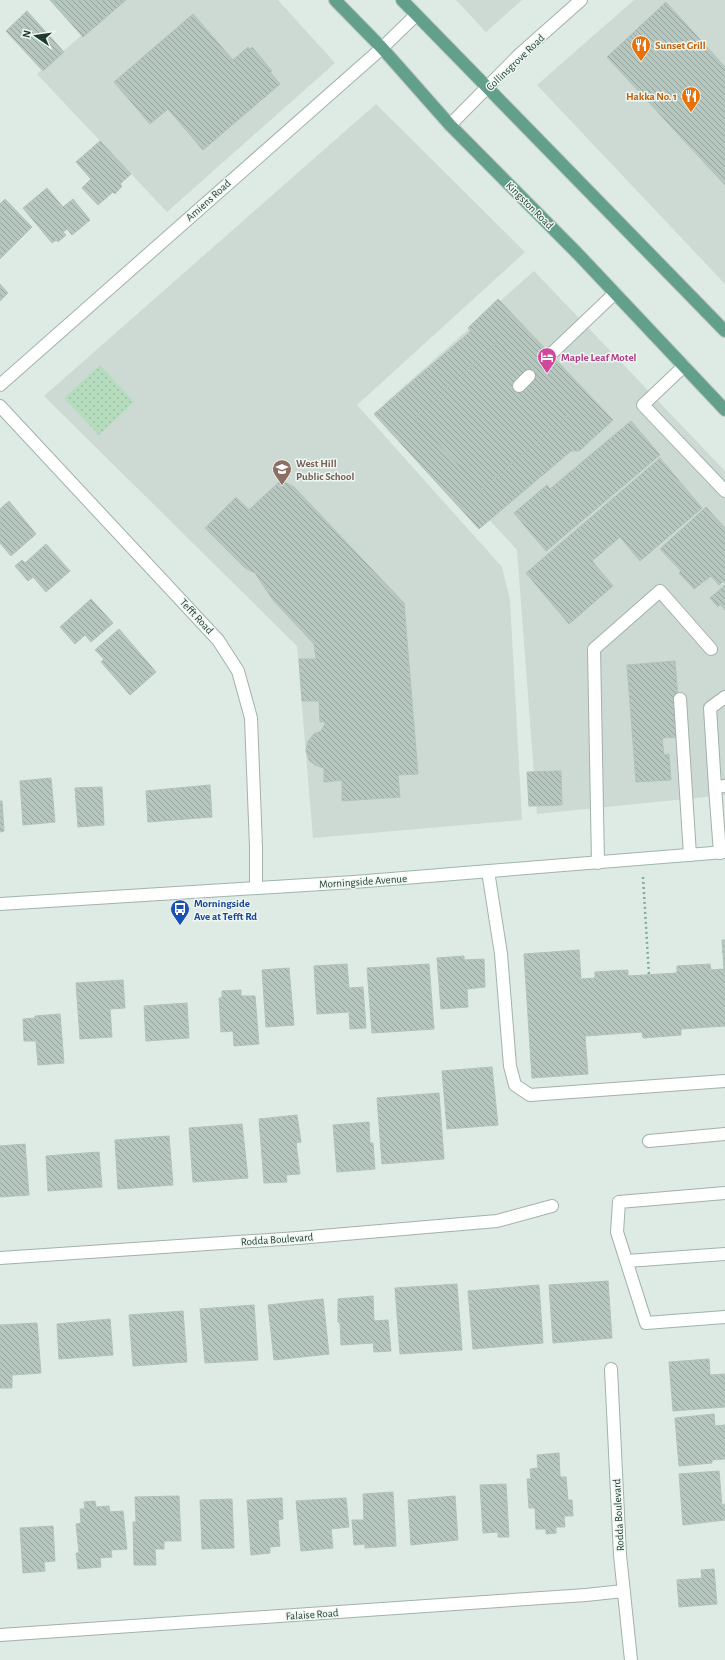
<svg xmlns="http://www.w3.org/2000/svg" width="725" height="1660" viewBox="0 0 725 1660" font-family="'Alegreya Sans',sans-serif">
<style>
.built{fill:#ccdad3}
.park{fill:url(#park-dots)}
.building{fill:url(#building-back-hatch);stroke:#b0c3ba;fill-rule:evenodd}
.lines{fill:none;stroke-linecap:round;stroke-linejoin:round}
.service-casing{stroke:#a1b2ab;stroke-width:14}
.minor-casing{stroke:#a1b2ab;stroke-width:14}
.secondary-casing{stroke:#9db6ab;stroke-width:14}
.primary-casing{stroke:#bcc4c1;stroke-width:14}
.path{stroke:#7eae9b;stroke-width:2.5;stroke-dasharray:2 3;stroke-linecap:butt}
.service{stroke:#fff;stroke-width:12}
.minor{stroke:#fff;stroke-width:12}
.secondary{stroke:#fff;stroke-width:12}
.primary{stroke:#62a08c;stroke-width:12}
.labels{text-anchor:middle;stroke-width:3;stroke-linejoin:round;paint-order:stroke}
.food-label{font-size:11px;font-weight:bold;fill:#c56008;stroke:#eef7f2;text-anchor:start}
.street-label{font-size:11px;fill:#1f3a31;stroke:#eef7f2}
.hotel-label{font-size:11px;font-weight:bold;fill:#b23c85;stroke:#eef7f2;text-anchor:start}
.education-label{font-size:11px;font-weight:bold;fill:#785e54;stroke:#eef7f2;text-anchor:start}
.transit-label{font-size:11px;font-weight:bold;fill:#164399;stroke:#eef7f2;text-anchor:start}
</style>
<defs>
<pattern id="park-dots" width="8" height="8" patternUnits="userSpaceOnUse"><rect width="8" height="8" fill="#b6dcbe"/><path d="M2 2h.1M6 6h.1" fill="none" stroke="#9cbea4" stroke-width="1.8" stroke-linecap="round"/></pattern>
<pattern id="building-back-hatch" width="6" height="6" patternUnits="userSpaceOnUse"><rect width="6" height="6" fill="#b6c7bf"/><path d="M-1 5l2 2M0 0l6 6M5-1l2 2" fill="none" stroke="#93a39c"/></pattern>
</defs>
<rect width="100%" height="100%" fill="#deeae4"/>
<path class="built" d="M122,0H278L335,63L167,212L37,74Z
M456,0H522L486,32Z
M634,0H725V284L537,85Z
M376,104L525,252L357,405L502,567L510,600L522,820L313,838L297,646L44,396Z
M534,271L725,471V795L537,814L517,550L384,404Z"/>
<path class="park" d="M100,365L134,402L99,435L64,398Z"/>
<path class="building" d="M50,0H126L83,37Z
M666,2L725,67V185L607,57Z
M27,11L64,52L43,71L6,31Z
M193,14L233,60L248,47L250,49L252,47L272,71L270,72L280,84L203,150L168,109L150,124L114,82Z
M100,141L131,174L120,184L122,186L115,194L113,192L98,205L82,188L91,179L76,162Z
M47,188L63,207L73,199L90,220L72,235L67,229L63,232L66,235L58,242L56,240L52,243L23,208Z
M5,199L32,227L0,259V204Z
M0,284L8,293L0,301Z
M498,299L613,420L579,451H571L479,529L374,414L471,331L468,328ZM497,342L567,416L481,490L415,418Z
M497,342L567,416L481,490L415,418Z
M631,421L660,455L546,551L514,513L547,485L550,489Z
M660,458L702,508L640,561L620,537L592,561L613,586L569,624L526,573Z
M281,480L294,487L404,603L418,774L398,775L400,797L342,801V780L324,782V768L315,765L309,760L306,751L308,741L314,734L321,731L326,722H320L319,701H302L299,659H316L314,644L273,600L255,573L245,568L205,528L236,497L249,510Z
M9,501L36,534L11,556L0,543V509Z
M706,507L725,528V583L723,581L719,585L711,576L694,589L679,573L681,571L660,549Z
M46,544L70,571L46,592L33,577L28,581L15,566L22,560L25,563Z
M725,585V610L720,604L718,607L710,598Z
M91,599L113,623L91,642L85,635L75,644L60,627Z
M119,629L156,672L130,695L101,662L104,659L95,650Z
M675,661L681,737L662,738L664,755L669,754L671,780L636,782L627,665Z
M561,771L562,805L529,806L527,772Z
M51,778L55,822L23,825L20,781Z
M210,785L212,817L148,822L146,791Z
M102,787L104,825L78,827L75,788Z
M0,801H2L4,831L0,832Z
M722,940H725V1026L681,1029V1035L643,1038L642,1032L585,1036L588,1074L532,1078L524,954L579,950L581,979L595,978V972L628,970V976L677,973V966L710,964L711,970L724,969Z
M464,956V960L484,959L485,987L467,989L468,1007L441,1009L437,958Z
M347,964L349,988L363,987L366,1028L350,1029L349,1012L317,1014L314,966Z
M429,964L434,1029L372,1033L367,968Z
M289,968L294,1025L266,1027L262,970Z
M123,980L125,1008L110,1009L112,1037L80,1039L76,983Z
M241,990V996H255L259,1044L234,1046L233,1031L221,1032L219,998H222V991Z
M187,1003L189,1038L146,1041L144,1006Z
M60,1014L64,1063L38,1065L36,1041H24L23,1019L35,1018V1016Z
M492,1067L498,1125L447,1129L442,1071Z
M439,1093L444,1159L382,1164L377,1098Z
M297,1115L301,1142L296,1143L300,1174L286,1175L287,1182L264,1183L259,1119Z
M369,1122L370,1143H373L375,1169L337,1172L333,1125Z
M242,1124L248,1178L193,1182L189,1128Z
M169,1136L173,1185L118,1189L115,1140Z
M25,1144L29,1195L0,1197V1146Z
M99,1152L102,1187L48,1191L46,1156Z
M608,1281L612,1338L553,1343L549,1285Z
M457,1284L462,1350L400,1354L395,1288Z
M539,1285L543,1343L473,1349L468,1291Z
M373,1296L374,1321L388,1320L391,1351L374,1352L373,1343L341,1345L340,1323L338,1322V1299Z
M323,1299L329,1354L274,1360L268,1305Z
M254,1305L258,1360L205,1363L200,1309Z
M183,1311L187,1362L133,1366L129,1315Z
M110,1319L113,1355L59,1359L57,1324Z
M37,1323L41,1373L12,1375V1388H0V1325Z
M709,1359L710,1375L725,1374V1407L673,1411L669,1362Z
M714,1414L715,1426L725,1425V1459L712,1460V1463L679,1466L675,1418Z
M559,1453L560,1477H566L568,1500H572L573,1516H564L565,1527H556V1533L546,1534V1529H536L535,1508H529L527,1479H531L530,1469L538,1468L537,1455Z
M719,1471L722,1505L725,1504V1520L683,1525L679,1474Z
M506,1484L509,1537H498V1532L483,1533L480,1485Z
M393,1492L396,1546L365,1548V1544L354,1545L352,1520H364L363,1494Z
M179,1496L181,1541H164V1549H155L156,1565H134L133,1522H136L135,1497Z
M455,1496L458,1540L411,1545L408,1500Z
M282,1498L283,1519L278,1520L280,1546L270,1547V1553L251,1555L247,1500Z
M346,1498L349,1527L331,1529L333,1548L301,1551L296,1501Z
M232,1499L234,1548L202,1549L200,1500Z
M95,1501L96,1507L109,1506L110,1512L123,1511L127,1549L111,1550L112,1557L100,1558L101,1567L78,1569L76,1553H79L76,1524L81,1523L80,1509H85L84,1502Z
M53,1526L55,1561L44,1562L45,1571L23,1573L20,1528Z
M714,1569L717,1604L679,1607L677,1580L702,1578L701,1570Z"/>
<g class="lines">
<defs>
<path id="service" d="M550,355L615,293
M684,366L643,405L725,491
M519,386L529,376
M680,699L690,855
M715,787L710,708L725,697
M720,853L715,787L725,786
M598,863L594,649L660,591L711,649
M488,871L501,954L510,1066L515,1085L530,1095L725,1081
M649,1141L725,1134
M725,1193L619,1202L617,1232L646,1323L725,1317
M627,1261L725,1254"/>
<path id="minor" d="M450,125L519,55L581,0
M0,385L382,48L416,15
M0,406L218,640L238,671L251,718L256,847V888
M0,1258L298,1238L497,1221L552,1206
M611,1369L620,1555L631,1660
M0,1635L586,1595L623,1591"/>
<path id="secondary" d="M0,904L354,882L725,852"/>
<path id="primary" d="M335,0L382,48L450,125L577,253L725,410
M402,0L725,331"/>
</defs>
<use href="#service" class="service-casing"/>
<use href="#minor" class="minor-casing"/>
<use href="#secondary" class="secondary-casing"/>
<use href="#primary" class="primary-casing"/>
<path class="path" d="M643,877L649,975"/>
<use href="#service" class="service"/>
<use href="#minor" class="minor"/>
<use href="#secondary" class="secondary"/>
<use href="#primary" class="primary"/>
</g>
<defs>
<symbol id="restaurant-pin" viewBox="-11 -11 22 30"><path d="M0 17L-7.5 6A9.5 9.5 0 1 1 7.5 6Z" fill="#e8710a" stroke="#eef7f2"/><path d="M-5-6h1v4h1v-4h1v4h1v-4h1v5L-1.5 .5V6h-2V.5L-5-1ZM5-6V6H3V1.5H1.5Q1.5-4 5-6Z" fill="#fff"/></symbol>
<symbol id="hotel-pin" viewBox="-11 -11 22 30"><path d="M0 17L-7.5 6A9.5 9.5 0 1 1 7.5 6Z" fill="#d1479c" stroke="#eef7f2"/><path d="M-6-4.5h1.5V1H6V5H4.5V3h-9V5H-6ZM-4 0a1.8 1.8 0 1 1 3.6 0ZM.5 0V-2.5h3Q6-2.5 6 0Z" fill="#fff"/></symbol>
<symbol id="school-pin" viewBox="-11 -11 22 30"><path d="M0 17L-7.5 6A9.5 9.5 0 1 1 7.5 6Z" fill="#8d6e63" stroke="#eef7f2"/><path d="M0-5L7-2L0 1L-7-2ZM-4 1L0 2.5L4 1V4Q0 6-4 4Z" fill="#fff"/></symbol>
<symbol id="bus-pin" viewBox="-11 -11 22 30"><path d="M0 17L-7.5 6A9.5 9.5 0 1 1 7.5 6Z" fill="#1a4fb4" stroke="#eef7f2"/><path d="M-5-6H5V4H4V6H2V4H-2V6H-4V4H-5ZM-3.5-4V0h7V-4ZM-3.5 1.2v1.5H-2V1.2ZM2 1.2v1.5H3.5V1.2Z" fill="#fff"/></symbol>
</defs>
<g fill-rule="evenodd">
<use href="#restaurant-pin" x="630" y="34" width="22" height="30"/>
<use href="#restaurant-pin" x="680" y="85" width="22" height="30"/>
<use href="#hotel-pin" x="536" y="346" width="22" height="30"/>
<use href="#school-pin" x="271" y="458" width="22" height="30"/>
<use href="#bus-pin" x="169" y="898" width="22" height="30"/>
</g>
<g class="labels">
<g class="food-label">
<text x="655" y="49">Sunset Grill</text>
<text x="677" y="100" text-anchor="end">Hakka No. 1</text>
</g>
<g class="street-label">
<text transform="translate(515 62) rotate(-44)" y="4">Collinsgrove Road</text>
<text transform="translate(208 200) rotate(-42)" y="4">Amiens Road</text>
<text transform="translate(530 205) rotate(45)" y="4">Kingston Road</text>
<text transform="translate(197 616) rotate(47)" y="4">Tefft Road</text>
<text transform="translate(363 881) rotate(-4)" y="4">Morningside Avenue</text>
<text transform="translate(277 1239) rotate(-4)" y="4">Rodda Boulevard</text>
<text transform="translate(618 1515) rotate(-93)" y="4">Rodda Boulevard</text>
<text transform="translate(312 1614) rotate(-4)" y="4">Falaise Road</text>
</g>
<g class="hotel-label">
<text x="561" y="361">Maple Leaf Motel</text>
</g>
<g class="education-label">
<text x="296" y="467">West Hill<tspan x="296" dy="13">Public School</tspan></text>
</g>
<g class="transit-label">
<text x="194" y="907">Morningside<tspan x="194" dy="13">Ave at Tefft Rd</tspan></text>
</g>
</g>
<g transform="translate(36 36) rotate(283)" stroke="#eef7f2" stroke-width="3" paint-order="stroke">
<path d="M0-3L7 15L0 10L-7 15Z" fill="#1f3a31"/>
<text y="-6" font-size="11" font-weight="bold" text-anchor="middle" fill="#1f3a31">N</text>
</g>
</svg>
